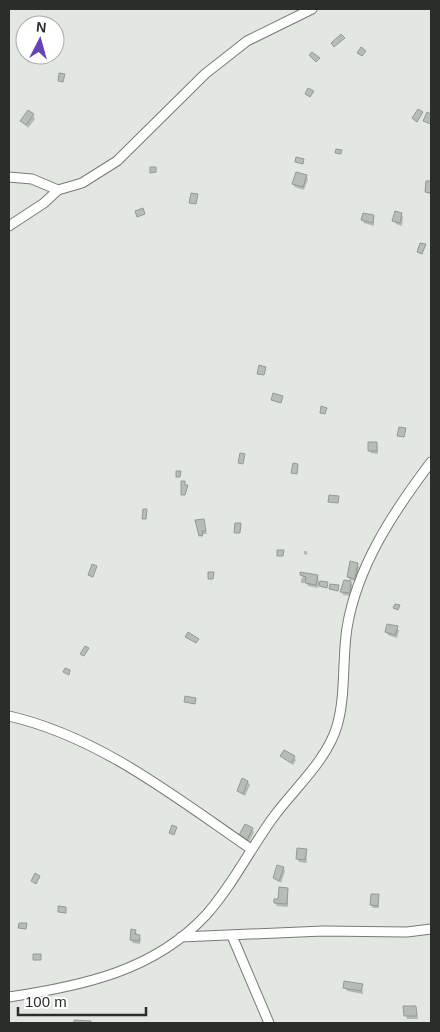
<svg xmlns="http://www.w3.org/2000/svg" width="440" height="1032" viewBox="0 0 440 1032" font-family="Arial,sans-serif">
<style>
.shadow{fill:#0003}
.building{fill:#b6bcb6;stroke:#959a94}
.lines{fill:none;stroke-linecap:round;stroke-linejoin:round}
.minor-casing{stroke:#767b76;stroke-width:11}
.minor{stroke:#fff;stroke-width:9}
</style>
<rect width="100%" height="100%" fill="#e2e7e1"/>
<path class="shadow" d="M33,115L35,119L28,128L22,121Z
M306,176L308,179L304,190L295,187L293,184Z
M427,182L431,183V195L426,192Z
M401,214L403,217L402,226L396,224L394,221Z
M374,216V226L364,223L362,220Z
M377,443L378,454L371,453L369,450Z
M203,520L207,534H203L202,538L200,535Z
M304,551H307V555L304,554Z
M357,564L359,567L356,581L350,580L348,577Z
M301,575L318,576L319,582L327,583V588L321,587L319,584L318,588L308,586L305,580L304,583H301V578L303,579Z
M351,582L352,585L351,596L343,595L342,591Z
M397,627L399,631L397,638L388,635L386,632Z
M282,756L294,757L296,760L293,765Z
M248,782L250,785L245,796L238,791Z
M252,829L254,832L249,842L242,838L240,835Z
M306,850L307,863L299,862L297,858Z
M283,868L285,871L281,883L274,878Z
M287,889L288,907L277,906L275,903Z
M378,896L379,908H373L371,905Z
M135,931L141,939L140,944L133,943L131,940Z
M362,985L363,994L347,991L345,988Z
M416,1007L418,1019H407L405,1008Z"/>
<path class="building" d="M341,34L345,38L334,47L331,43Z
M361,47L366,51L362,56L357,53Z
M312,52L320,58L316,62L309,55Z
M47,55L53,57L50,61L45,58Z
M59,73L65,74L63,82L58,81Z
M308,88L314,91L310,97L305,94Z
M418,109L423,112L417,122L412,118Z
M28,110L34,114L26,125L20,121Z
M427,112L431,114V124L423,121Z
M336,149L342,150L341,154L335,153Z
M296,157L304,159L303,164L295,162Z
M150,167H156V172L150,173Z
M296,172L307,175L303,187L292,184Z
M426,181H431V193L425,192Z
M191,193L198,194L196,204L189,203Z
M143,208L145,214L137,217L135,211Z
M395,211L402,213L400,223L392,221Z
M363,213L374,215L373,223L361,220Z
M420,243L426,244L422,254L417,252Z
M259,365L266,367L264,375L257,374Z
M273,393L283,396L281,403L271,400Z
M321,406L327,408L325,414L320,413Z
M399,427L406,428L404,437L397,436Z
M368,442H377V451H368Z
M240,453L245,454L243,464L238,463Z
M293,463L298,464L297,474L291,473Z
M176,471H181L180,477H176Z
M181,481H185V485H188L185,495H181Z
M329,495L339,496L338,503L328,502Z
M143,509H147L146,519H142Z
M204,519L206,531H202L203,535L199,536L195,520Z
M235,523H241L240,533H234Z
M277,550H284L283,556H277Z
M350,561L358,563L355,579L347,577Z
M92,564L97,566L93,577L88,575Z
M208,572H214L213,579H208Z
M300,572L318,575L316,585L305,583L306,577L300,575Z
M344,580L351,581L350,593L340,592Z
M320,581L328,582L327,588L319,586Z
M330,584L339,585L338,591L329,589Z
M395,604L400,605L398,610L393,608Z
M387,624L398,626L395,635L385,632Z
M188,632L199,639L196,643L185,637Z
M85,646L89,648L84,656L80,654Z
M65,668L70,670L69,675L63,672Z
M185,696L196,698L195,704L184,702Z
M284,750L295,756L291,763L280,756Z
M242,778L248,781L243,794L237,791Z
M245,824L253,828L247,840L239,835Z
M172,825L177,827L174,835L169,833Z
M297,848L307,849L305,860L296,859Z
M277,865L284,867L279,881L273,878Z
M35,873L40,876L36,884L31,881Z
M279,887L288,888L287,904L274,903V899H278Z
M371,894H379L378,906L370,905Z
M58,906L66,907V913L58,912Z
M19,923H27L26,929L18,928Z
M131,929L136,930L135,934L140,935L139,941L130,940Z
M33,954H41V960H33Z
M344,981L363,984L361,991L343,988Z
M403,1006H416L417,1016H404Z
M74,1020L91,1021V1023H74Z"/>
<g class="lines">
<defs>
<path id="minor" d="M9,177L32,179L58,190
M9,226L44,203L58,190L82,183L117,161L205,74L247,41L312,9
M9,716C100,737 175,797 251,849
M232,936L269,1023
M181,937L323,931L407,932L431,929
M9,997C82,986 154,971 206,915C233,885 251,847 275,815C295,788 327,760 337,726C346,695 342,660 347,628C357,566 394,511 431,462"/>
</defs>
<use href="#minor" class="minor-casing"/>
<use href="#minor" class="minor"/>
</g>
<rect width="440" height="1032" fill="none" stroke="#2b2d2a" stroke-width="20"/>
<g transform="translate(40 40) rotate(6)"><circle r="24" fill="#ffffff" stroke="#aaabaa"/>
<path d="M0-4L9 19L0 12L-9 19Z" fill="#6643bb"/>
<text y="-8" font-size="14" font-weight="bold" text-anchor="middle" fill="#2b2d2a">N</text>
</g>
<path d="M18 1007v8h128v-8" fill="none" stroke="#2b2d2a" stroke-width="2.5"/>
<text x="25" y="1007" font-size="15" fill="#2b2d2a" stroke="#ffffff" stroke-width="4" paint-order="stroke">100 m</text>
</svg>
